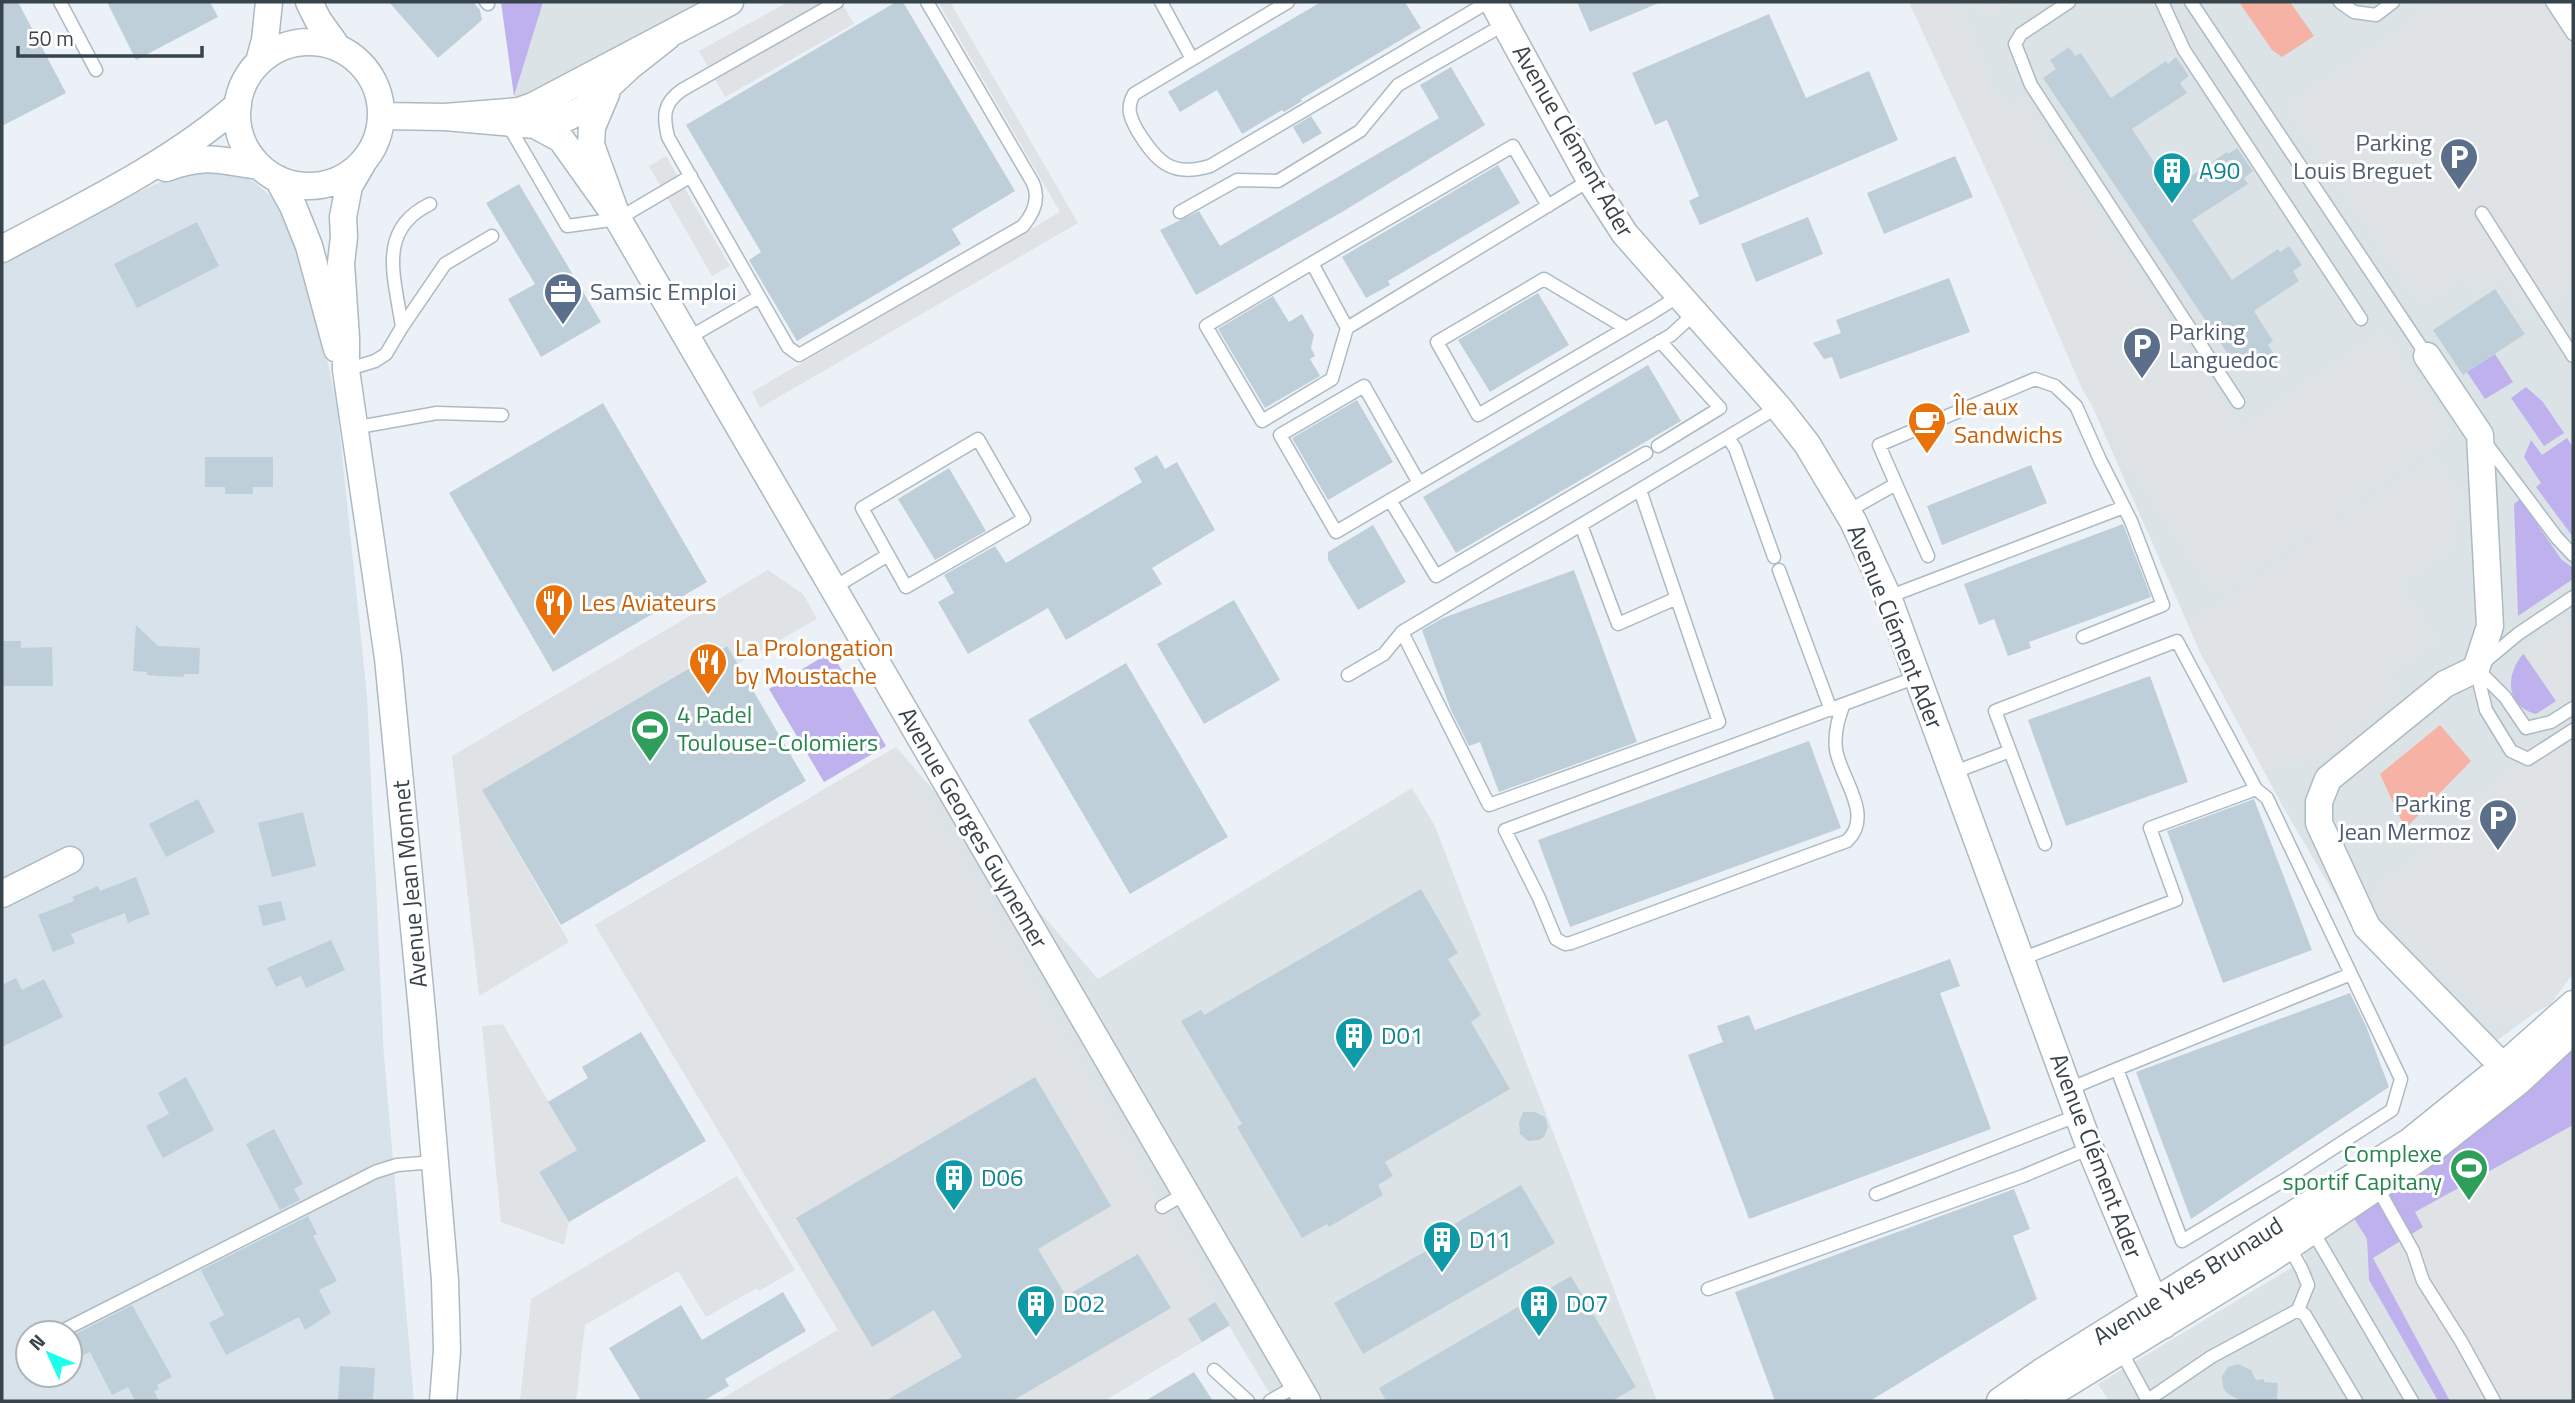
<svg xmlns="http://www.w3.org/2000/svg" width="2575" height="1403" viewBox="0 0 2575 1403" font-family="'Titillium Web',sans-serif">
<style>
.residential{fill:#d8e2eb;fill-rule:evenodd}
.industrial{fill:#dce3e6}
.green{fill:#beb1ed}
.parking{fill:#dfe3e5}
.water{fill:#f6b2a4}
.building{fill:#bfcfd9}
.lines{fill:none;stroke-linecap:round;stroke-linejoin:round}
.service-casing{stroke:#acbac3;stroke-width:15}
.minor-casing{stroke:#acbac3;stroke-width:29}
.service{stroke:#fff;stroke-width:12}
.minor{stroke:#fff;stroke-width:26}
.labels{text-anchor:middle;stroke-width:6;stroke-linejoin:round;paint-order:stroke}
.street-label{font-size:24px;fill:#37444b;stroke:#fff}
.service-label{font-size:24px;fill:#4e5e75;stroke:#fff;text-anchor:end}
.culture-label{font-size:24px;fill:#0d838f;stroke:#fff;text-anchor:start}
.food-label{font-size:24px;fill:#c56008;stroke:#fff;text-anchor:start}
.leisure-label{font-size:24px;fill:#27864d;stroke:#fff;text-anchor:start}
</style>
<rect width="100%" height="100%" fill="#ebf1f6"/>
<path class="residential" d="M191,168L244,174L278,202L302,242L337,406L367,696L384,1056L414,1401H2V262L130,196ZM28,1333H70V1375H28Z"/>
<path class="industrial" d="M501,2H730L552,105L514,96Z
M1909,2H2573V974L2553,999L2483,1051L2363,943L2282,805L2200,652L2041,289Z
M896,747L1098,979L1412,788L1434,824L1657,1401H1274L1229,1326L1104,1401H718L838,1330L595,925Z
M2353,1217L2367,1239L2369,1280L2438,1401H2109L2098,1384L2306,1259L2302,1251Z"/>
<path class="green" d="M501,2H543L514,96Z
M2495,354L2513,382L2485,399L2467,372Z
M2526,387L2543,402L2564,433L2544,446L2511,398Z
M2567,438L2573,447V537L2536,487L2541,483L2524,457L2531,440L2542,455Z
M2520,499L2561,559L2573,568V579L2518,616L2514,504Z
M831,652L886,746L824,782L769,689Z
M2524,653L2556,701L2536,714C2505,706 2505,674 2524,653Z
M2573,1031V1401H2438L2369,1280L2367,1239L2353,1217Z"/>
<path class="parking" d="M788,2H841L854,24L725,97L699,51Z
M938,2H950L1078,223L760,408L752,392L1060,212Z
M1909,2H1957L1993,90L2008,112L2022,103L2240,431L2382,334L2451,431L2331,515L2338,525L2434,461L2459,499L2451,547L2396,584L2436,639L2388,672L2398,688L2341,737L2340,750L2263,770L2190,625L2319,538L2312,527L2217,593L2083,391L1987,170Z
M1981,2H2009L1986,16Z
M2442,2H2573V285L2528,315L2504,275L2477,291L2464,274L2420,303L2288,107Z
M666,156L730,266L712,276L649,166Z
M768,570L803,594L817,619L737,664L726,646L482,790L569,942L479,996L452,756Z
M2573,619V721L2556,701L2523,653Z
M2573,736V973L2550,1005L2517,1021L2488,1016L2405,942L2368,899L2477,805L2503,776Z
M896,747L1230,1325L1104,1401H1012L1170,1308L1138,1254L1066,1296L1038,1249L1111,1206L1035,1078L872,1346L934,1310L962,1357L898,1394L902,1401H718L838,1330L595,925Z
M503,1024L577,1150L539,1172L569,1222L564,1245L501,1222L482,1026Z
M2573,1125V1401H2450L2373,1258L2423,1227L2415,1212Z
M737,1176L795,1270L759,1291L757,1288L706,1317L678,1271L585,1325L576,1401H520L531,1299Z"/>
<path class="water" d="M2239,2H2290L2314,36L2282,57L2272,50Z
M2440,725L2471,761L2405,829L2380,774Z"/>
<path class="building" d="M2,2H18L66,93L2,126Z
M107,2H210L218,17L136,60Z
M389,2H473L480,10L482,20L438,58Z
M896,2H903L1015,191L952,229L961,244L797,341L749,260L761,252L686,125Z
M1321,2H1405L1421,28L1301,99L1302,101L1284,112L1282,110L1242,134L1217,90L1180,112L1168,92Z
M1577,2H1661L1590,32Z
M1769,14L1806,98L1869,71L1898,140L1700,225L1689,201L1699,196L1667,120L1655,125L1632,73Z
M2069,47L2075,56L2081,53L2111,98L2166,61L2168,64L2176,57L2189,76L2180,83L2187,93L2132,129L2172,189L2227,152L2228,154L2237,148L2253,171L2244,178L2248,184L2192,220L2232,280L2278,249L2280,252L2289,246L2302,265L2293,271L2299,281L2254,311L2273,341L2268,345L2274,354L2255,367L2249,358L2236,366L2043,78L2056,69L2050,60Z
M1451,67L1485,125L1342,212L1196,295L1160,230L1199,211L1220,246L1439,118L1420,85Z
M1311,116L1322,133L1303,144L1293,127Z
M1955,156L1973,197L1884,234L1867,193Z
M1498,165L1520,203L1388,281L1390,285L1366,298L1342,257Z
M519,184L601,322L541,357L508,299L535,284L486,203Z
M1808,217L1823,254L1756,282L1741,244Z
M197,222L219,266L137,308L114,264Z
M1949,278L1970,332L1840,379L1832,357L1824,359L1813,343L1841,333L1836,320Z
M2495,289L2525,334L2463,375L2433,330Z
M1538,293L1569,345L1490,392L1458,340Z
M1273,296L1289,322L1302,314L1314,335L1311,348L1315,356L1310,359L1320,376L1265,408L1218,329Z
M1648,365L1681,421L1456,553L1423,497Z
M1357,400L1393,462L1328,500L1292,438Z
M603,403L707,582L553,672L449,493Z
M1157,455L1165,469L1177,462L1215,530L1152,568L1162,584L1066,640L1048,608L968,654L938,602L954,593L944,575L995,546L1006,563L1142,482L1134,468Z
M205,457H273V487H253V494H225V487H205Z
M2031,465L2047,503L1942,545L1927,506Z
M949,468L986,531L935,560L898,499Z
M2123,524L2151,597L2029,642L2031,648L2008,656L1994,619L1979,625L1964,584Z
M1373,525L1406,582L1358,610L1328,560V552Z
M1574,570L1637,742L1499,792L1480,742L1469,746L1451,710L1422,630L1443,618Z
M1234,600L1280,680L1204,724L1157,644Z
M136,625L158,646L200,648L199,674H184V677L159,676L147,675V672L133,671Z
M2,641H21V648L52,647L53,686H2Z
M727,646L806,781L561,925L482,790Z
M1126,663L1228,837L1130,894L1028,720Z
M2150,676L2188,782L2066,826L2028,720Z
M1809,741L1841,828L1570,927L1538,840Z
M198,799L215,832L166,857L149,824Z
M2254,799L2312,950L2223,983L2167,831Z
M303,812L316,866L272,877L258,823Z
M136,877L150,914L128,923L125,913L86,928L71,934L75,943L53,952L38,915L74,901L72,897L98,886L100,891Z
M1421,889L1458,953L1448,959L1481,1015L1471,1022L1510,1089L1385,1162L1393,1176L1378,1185L1383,1195L1329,1227L1327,1224L1302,1238L1237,1127L1242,1124L1181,1021L1201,1010L1204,1015Z
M281,901L286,920L263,926L258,906Z
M331,940L345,970L306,988L301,976L276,987L267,968Z
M1950,959L1960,986L1940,993L1991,1129L1749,1219L1688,1055L1723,1042L1717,1026L1749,1015L1755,1030Z
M16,978L22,990L44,979L63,1017L2,1047V985Z
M2350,993L2366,1026L2389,1087L2191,1219L2136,1072Z
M641,1032L706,1141L569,1222L539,1172L577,1150L548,1102L588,1078L582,1067Z
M186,1077L214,1130L163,1158L146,1126L169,1114L158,1093Z
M1035,1077L1111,1206L1038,1249L1066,1296L1138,1254L1171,1308L1012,1401H885L962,1357L934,1310L872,1347L796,1218Z
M1523,1112H1535L1545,1117L1548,1127L1544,1137L1539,1140L1528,1141L1520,1134L1519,1123Z
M274,1129L303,1184L294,1189L300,1200L280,1210L246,1144Z
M1521,1185L1555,1243L1363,1354L1334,1303L1435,1246L1430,1238Z
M2014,1189L2030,1229L2013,1236L2037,1299L1870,1401H1775L1735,1292Z
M308,1216L317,1234L313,1236L337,1281L319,1290L331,1313L305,1330L299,1317L226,1355L209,1323L224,1315L201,1270Z
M1571,1276L1636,1387L1612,1401H1386L1379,1388Z
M783,1292L806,1331L725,1379L729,1386L703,1401H641L609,1348L681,1305L702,1340Z
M1215,1302L1230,1325L1202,1342L1188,1319Z
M132,1305L172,1377L157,1385L159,1389L154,1391L159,1401H135L128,1387L112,1395L90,1352L70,1362V1337Z
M2238,1364L2251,1370L2256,1380L2264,1379V1382L2278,1383L2277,1401H2242L2228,1394L2223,1388L2222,1376L2228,1367Z
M340,1366L375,1368L373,1401H338Z
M1194,1372L1213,1401H1145Z"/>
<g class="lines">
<defs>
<path id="service" d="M60,2L96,70
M486,2L488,4
M837,2L682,90C663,103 663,116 668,137L788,347L799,355L1023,226C1034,213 1040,199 1033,183L927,2
M1161,2L1192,59
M1288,2L1134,94C1126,108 1130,117 1137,130C1156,161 1171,178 1210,166L1488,2
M2069,2L2021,34L2015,44L2031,85L2238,402
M2162,2L2184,50L2361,319
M2191,2L2427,356
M2340,2L2354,12L2376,15L2393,2
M2552,2L2573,34
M2564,2L2573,15
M507,123L567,226L618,219L691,176
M1180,212L1237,180L1278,181L1360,131L1398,85L1505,24
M2482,213L2573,356
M1312,263L1513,146L1548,206
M402,327C395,278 376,230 430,204
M1347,328L1332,379L1262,421L1206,326L1312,263L1347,328L1590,180
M1626,328L1544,279L1437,342L1478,415L1652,313L1679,296
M688,338L759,297
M346,370L375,361L386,354L402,327L445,264L492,236
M353,428L437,413L502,415
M1728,438L1735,448L1774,557
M978,439L1024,519L906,587L862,508Z
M2485,442L2557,538L2573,555
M1658,446L1720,408L1660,341
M1419,483L1364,386L1280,435L1336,532L1671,335L1695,313
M1896,484L1879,445L2035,379L2055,386L2076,406L2100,460L2131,521L2163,605L2083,637
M1390,500L1436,576L1646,453
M1848,511L1896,484L1928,556
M1581,525L1618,624L1677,598
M1779,570L1831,710
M833,588L888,555
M1888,597L2124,507
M1402,632L1489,805L1719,722L1640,490
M2482,664L2518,634L2573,597
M2476,669L2486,710L2511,751L2528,759L2573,730
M2477,669L2505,697L2526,728L2551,722L2573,708
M1348,675L1384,654L1402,632L1778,407
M1843,706C1838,719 1834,734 1836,749C1839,776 1875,815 1847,841L1571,943L1565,944L1556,939L1539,898L1505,830L1917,677
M1952,773L2010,751
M2256,789L2267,798L2401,1079L2392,1110L2286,1179L2182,1241L2117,1069L2351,974
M2021,959L2176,900L2150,828L2256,789L2177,641L1995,711L2045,844
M2069,1089L2117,1069
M2377,1187L2413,1251L2423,1281L2461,1341L2494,1401
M1876,1194L2079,1115
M1162,1207L1186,1193
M2312,1230L2412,1401
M2289,1246L2302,1270L2308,1285L2298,1310
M1708,1289L2023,1176L2090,1148
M58,1333L375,1172L397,1165L435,1162
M28,1349V1348
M2121,1351L2148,1401
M1214,1370L1248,1401
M2148,1400L2211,1357L2298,1310L2305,1315L2356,1401
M1270,1401L1298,1385"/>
<path id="minor" d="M309,2L318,20L338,48
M1493,2L1590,180L1625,234L1778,407L1807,444L1853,521L1888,597L2090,1148L2164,1325
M668,36L630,66L584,109L556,123L535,125L445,117L519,111L533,106L730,2
M237 114a72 72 0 1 1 144 0a72 72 0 1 1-144 0Z
M259,62L265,40L269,2
M382,116L445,117
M535,125L561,139L618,219L591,145L592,127L606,94
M362,164L349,186L343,217L344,237L341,263L346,338V370L388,658L423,1021L445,1280L447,1351L443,1401
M166,168C205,153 220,161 259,166
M278,179L293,206L309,246L337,349
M618,219L1307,1401
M2,249C82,206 169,165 238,105
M2427,356L2480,435L2490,626L2476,669L2445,684L2328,779L2319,802V823L2367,927L2518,1082
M2,894L70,860
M2000,1401L2043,1371L2409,1142L2503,1066L2573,1004
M2039,1401L2267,1261L2377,1187L2439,1144L2518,1082L2573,1031"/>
</defs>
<use href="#service" class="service-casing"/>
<use href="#minor" class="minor-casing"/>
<use href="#service" class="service"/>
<use href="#minor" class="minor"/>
</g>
<defs>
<symbol id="parking-pin" viewBox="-11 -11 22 30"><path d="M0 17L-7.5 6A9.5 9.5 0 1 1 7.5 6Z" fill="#5c6f8a" stroke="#fff"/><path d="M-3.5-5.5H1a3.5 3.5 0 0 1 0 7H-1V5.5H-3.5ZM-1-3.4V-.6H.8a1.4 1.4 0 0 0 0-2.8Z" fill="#fff"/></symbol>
<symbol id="building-pin" viewBox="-11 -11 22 30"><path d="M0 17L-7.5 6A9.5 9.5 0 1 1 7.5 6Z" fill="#0f9aa8" stroke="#fff"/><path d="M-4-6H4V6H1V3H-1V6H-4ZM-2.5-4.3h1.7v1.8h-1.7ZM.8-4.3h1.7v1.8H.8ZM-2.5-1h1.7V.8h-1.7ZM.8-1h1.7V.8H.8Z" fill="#fff"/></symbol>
<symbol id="office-pin" viewBox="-11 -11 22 30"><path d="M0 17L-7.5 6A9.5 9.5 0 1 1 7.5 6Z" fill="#5c6f8a" stroke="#fff"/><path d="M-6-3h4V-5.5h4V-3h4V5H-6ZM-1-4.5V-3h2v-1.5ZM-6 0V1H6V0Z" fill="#fff"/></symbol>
<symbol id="cafe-pin" viewBox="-11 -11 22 30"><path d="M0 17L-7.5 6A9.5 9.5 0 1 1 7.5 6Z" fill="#e8710a" stroke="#fff"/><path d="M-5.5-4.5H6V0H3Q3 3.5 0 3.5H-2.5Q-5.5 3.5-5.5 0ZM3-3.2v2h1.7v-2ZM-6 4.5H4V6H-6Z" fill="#fff"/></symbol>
<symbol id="restaurant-pin" viewBox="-11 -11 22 30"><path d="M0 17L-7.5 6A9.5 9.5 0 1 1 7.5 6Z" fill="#e8710a" stroke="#fff"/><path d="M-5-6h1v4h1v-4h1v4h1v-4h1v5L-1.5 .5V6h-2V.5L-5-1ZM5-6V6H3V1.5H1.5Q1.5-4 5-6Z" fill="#fff"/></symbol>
<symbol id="stadium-pin" viewBox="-11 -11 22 30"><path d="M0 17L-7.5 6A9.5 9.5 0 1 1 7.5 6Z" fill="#2e9e5b" stroke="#fff"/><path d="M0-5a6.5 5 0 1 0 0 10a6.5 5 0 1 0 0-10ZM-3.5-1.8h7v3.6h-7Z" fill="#fff"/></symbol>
</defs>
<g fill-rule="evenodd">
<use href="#parking-pin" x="2437" y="135" width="44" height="60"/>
<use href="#building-pin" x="2150" y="149" width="44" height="60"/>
<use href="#office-pin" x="541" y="270" width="44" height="60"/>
<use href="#parking-pin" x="2120" y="324" width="44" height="60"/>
<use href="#cafe-pin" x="1905" y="399" width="44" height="60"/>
<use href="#restaurant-pin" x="532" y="581" width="44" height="60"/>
<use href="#restaurant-pin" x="686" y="640" width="44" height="60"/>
<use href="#stadium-pin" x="628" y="707" width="44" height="60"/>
<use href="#parking-pin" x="2476" y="796" width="44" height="60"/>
<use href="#building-pin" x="1332" y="1014" width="44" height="60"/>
<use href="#stadium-pin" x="2447" y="1146" width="44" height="60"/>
<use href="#building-pin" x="932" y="1156" width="44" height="60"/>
<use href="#building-pin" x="1420" y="1218" width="44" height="60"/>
<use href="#building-pin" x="1014" y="1282" width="44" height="60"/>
<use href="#building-pin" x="1517" y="1282" width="44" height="60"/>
</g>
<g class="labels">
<g class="street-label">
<text transform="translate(1573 141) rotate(60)" y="8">Avenue Clément Ader</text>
<text transform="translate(1895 627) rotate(68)" y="8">Avenue Clément Ader</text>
<text transform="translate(973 828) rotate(60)" y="8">Avenue Georges Guynemer</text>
<text transform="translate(410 884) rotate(-95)" y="8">Avenue Jean Monnet</text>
<text transform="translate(2096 1156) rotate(69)" y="8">Avenue Clément Ader</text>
<text transform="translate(2188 1281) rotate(-32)" y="8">Avenue Yves Brunaud</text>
</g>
<g class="service-label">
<text x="2432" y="151">Parking<tspan x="2432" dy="28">Louis Breguet</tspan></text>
<text x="590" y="300" text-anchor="start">Samsic Emploi</text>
<text x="2169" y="340" text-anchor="start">Parking<tspan x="2169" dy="28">Languedoc</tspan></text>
<text x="2471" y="812">Parking<tspan x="2471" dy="28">Jean Mermoz</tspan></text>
</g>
<g class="culture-label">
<text x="2199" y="179">A90</text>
<text x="1381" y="1044">D01</text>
<text x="981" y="1186">D06</text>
<text x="1469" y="1248">D11</text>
<text x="1063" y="1312">D02</text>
<text x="1566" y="1312">D07</text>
</g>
<g class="food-label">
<text x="1954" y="415">Île aux<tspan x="1954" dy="28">Sandwichs</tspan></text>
<text x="581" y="611">Les Aviateurs</text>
<text x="735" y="656">La Prolongation<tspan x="735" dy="28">by Moustache</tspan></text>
</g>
<g class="leisure-label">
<text x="677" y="723">4 Padel<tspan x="677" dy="28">Toulouse-Colomiers</tspan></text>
<text x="2442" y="1162" text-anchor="end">Complexe<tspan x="2442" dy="28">sportif Capitany</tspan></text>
</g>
</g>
<rect width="2575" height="1403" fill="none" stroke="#37444b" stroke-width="7"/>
<g transform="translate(49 1354) rotate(314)"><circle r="33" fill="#ffffff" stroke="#afb4b7" stroke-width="2"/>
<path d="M0-5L12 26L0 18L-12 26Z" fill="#19ffea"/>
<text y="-10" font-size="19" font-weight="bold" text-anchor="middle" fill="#37444b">N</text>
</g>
<path d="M18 46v10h184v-10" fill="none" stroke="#37444b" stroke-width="3.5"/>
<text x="28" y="46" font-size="21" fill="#37444b" stroke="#ffffff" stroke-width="5" paint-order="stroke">50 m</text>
</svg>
